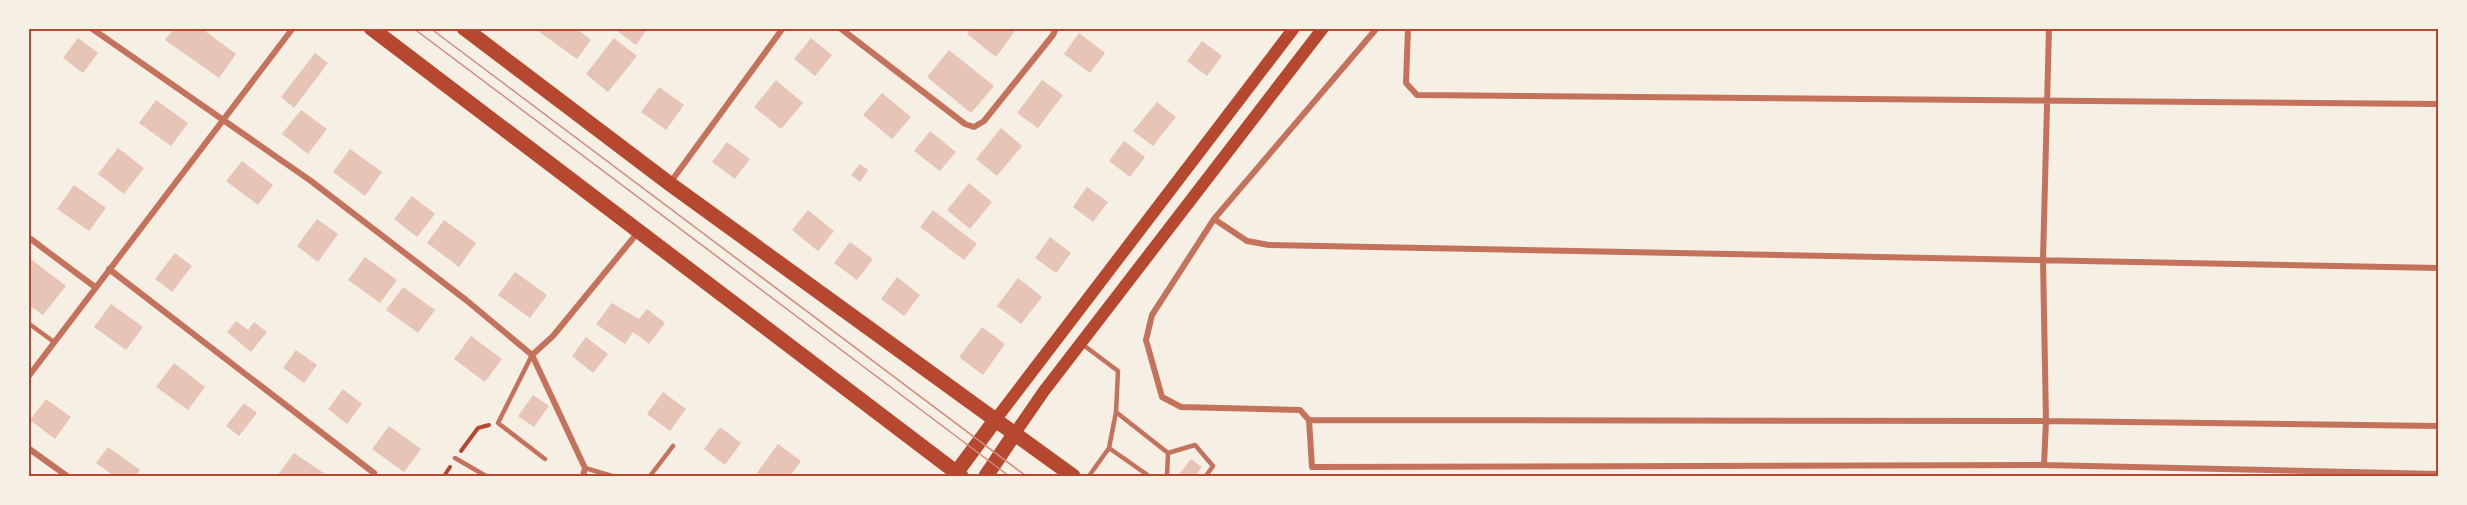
<svg xmlns="http://www.w3.org/2000/svg" width="2467" height="505" viewBox="0 0 2467 505" font-family="Lato,sans-serif">
<style>
.building{fill:#e6c5b7}
.lines{fill:none;stroke-linecap:round;stroke-linejoin:round}
.path{stroke:#b5482f;stroke-width:4}
.service{stroke:#c5725c;stroke-width:4.5}
.minor{stroke:#c5725c;stroke-width:6}
.secondary{stroke:#b5482f;stroke-width:12}
.primary{stroke:#b5482f;stroke-width:15}
.tram{stroke:#cf8b77;stroke-width:1.5}
.neatline{fill:none;stroke:#b5482f;stroke-width:2}
</style>
<rect width="100%" height="100%" fill="#f6efe4"/>
<path class="building" d="M174,28H201L236,54L219,78L165,40Z
M534,28H576L591,40L577,59Z
M613,28H648L636,45Z
M971,28H1017L996,57L967,34Z
M1079,33L1105,53L1090,73L1064,54Z
M78,38L98,53L83,73L63,58Z
M614,38L637,56L608,92L586,74Z
M811,38L832,55L815,76L794,59Z
M1202,41L1222,56L1207,76L1187,61Z
M949,50L994,86L971,113L927,77Z
M315,53L328,63L294,108L281,97Z
M776,80L803,103L781,129L754,107Z
M1042,80L1063,95L1038,128L1017,113Z
M659,87L684,105L666,130L641,112Z
M882,93L911,117L892,139L863,115Z
M156,100L188,123L171,146L139,123Z
M1157,102L1176,117L1153,146L1133,131Z
M301,110L327,129L308,154L282,134Z
M1001,128L1022,146L997,176L976,159Z
M930,131L956,152L940,171L914,151Z
M1124,141L1145,157L1130,177L1109,161Z
M727,142L750,159L735,179L712,162Z
M118,148L144,168L124,194L98,174Z
M350,149L382,172L365,196L333,172Z
M242,161L273,185L258,205L226,181Z
M860,164L868,170L860,182L851,175Z
M969,183L992,202L970,229L947,210Z
M74,185L106,208L89,231L57,209Z
M1087,187L1108,202L1093,222L1073,207Z
M412,196L435,214L417,237L394,219Z
M808,210L834,231L818,251L792,230Z
M933,210L977,244L964,260L920,227Z
M317,219L338,234L318,262L297,246Z
M444,220L476,243L459,267L427,243Z
M1050,237L1071,253L1056,273L1035,258Z
M850,242L873,259L857,280L834,263Z
M175,253L192,266L172,292L155,279Z
M28,257L66,286L43,315L28,304Z
M365,257L397,280L380,303L348,280Z
M515,272L547,295L530,318L498,295Z
M897,277L920,295L904,316L881,299Z
M1018,278L1042,297L1021,324L997,306Z
M403,287L435,310L418,333L386,310Z
M612,303L639,319L647,309L665,323L649,344L633,332L625,344L596,324Z
M111,304L143,327L126,350L94,327Z
M236,321L248,330L254,322L267,332L251,352L227,332Z
M982,327L1005,344L983,375L959,357Z
M471,336L502,359L485,382L454,359Z
M586,337L608,354L593,373L572,356Z
M296,350L317,365L304,383L283,368Z
M174,363L205,387L188,410L156,387Z
M343,389L362,404L347,424L328,409Z
M663,392L686,409L670,431L647,414Z
M533,395L549,406L534,427L518,416Z
M46,399L71,417L55,439L30,420Z
M244,403L257,413L239,436L226,426Z
M389,426L421,449L404,472L372,449Z
M720,427L741,443L725,465L704,449Z
M778,444L801,461L790,476H762L757,473Z
M108,447L140,470L135,476H114L96,463Z
M294,453L328,476H277Z
M1191,459L1202,467L1195,476H1178Z"/>
<g class="lines">
<path class="path" d="M461,451L478,428L489,425
M444,476L450,467"/>
<path class="service" d="M28,323L54,342
M1082,344L1118,371L1116,412L1109,448
M532,355L498,423L545,459
M1116,412L1168,453L1167,476
M1168,453L1195,445L1213,466L1206,476
M455,458L486,476
M585,468L612,476
M650,476L673,446
M1089,476L1109,448L1149,476"/>
<path class="minor" d="M91,28L311,181L466,300L532,355
M840,28L965,124L974,127L984,121L1053,35L1056,28
M1408,28L1406,83L1417,95L2438,104
M670,183L783,28
M1214,219L1247,241L1269,245L2438,268
M28,237L95,287
M109,269L374,473
M28,377L293,28
M1309,420L1312,467L2044,465L2438,474
M1309,420L2046,421L2438,426
M1309,420L1300,410L1181,407L1162,397L1146,340L1152,315L1214,219L1377,28
M28,448L67,476
M2044,465L2046,421L2043,260L2049,28
M583,476L585,468L532,355L553,336L639,231"/>
<path class="secondary" d="M996,419L1294,28
M1015,433L1044,391L1323,28"/>
<path class="primary" d="M371,28L961,476
M464,28L670,184L1073,476
M956,473L996,419
M986,476L1015,433"/>
<path class="tram" d="M413,28L1009,476
M430,28L1026,476"/>
</g>
<rect width="2467" height="505" fill="none" stroke="#f6efe4" stroke-width="60"/>
<rect x="30" y="30" width="2407" height="445" class="neatline"/>
</svg>
